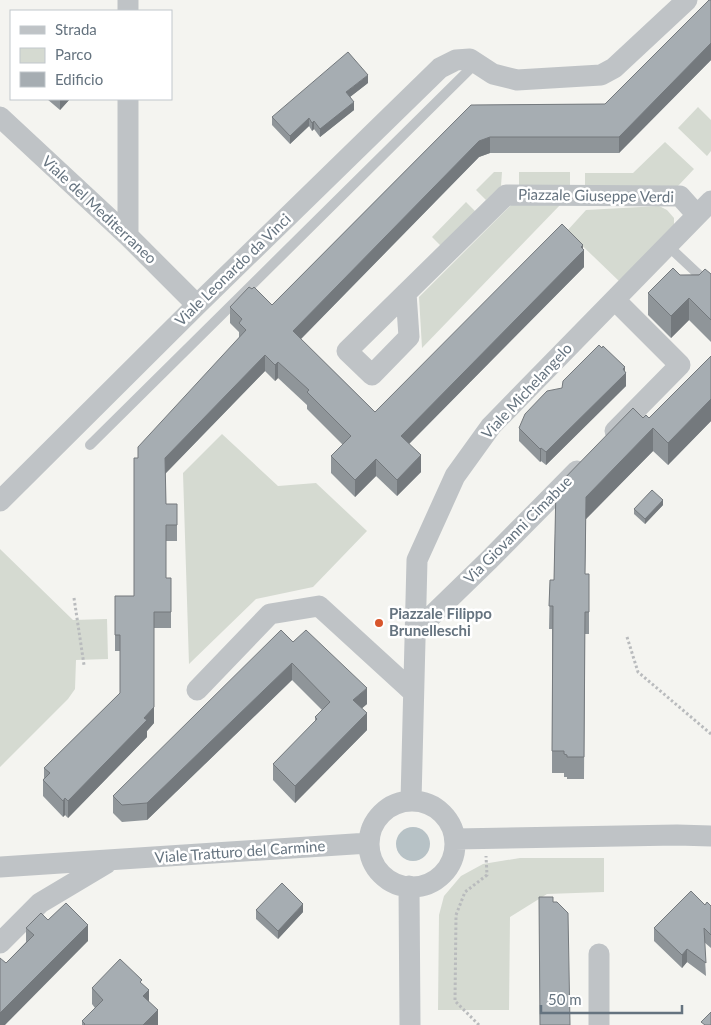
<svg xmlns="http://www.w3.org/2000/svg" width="711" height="1025" viewBox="0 0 711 1025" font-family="Lato,sans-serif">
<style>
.green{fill:#d5dad1}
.water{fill:#b7c2c6}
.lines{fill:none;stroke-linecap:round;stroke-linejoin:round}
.path{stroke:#b9bbbd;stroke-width:3;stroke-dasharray:2.5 2.5;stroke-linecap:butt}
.lane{stroke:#bfc3c6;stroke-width:10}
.street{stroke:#bfc3c6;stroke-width:21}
.wall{fill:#8f9599}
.shaded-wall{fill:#74797d}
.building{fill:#a6adb2;stroke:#74797d}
.poi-dot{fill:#d8562c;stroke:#fff;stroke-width:2}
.labels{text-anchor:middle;stroke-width:5;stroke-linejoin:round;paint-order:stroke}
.street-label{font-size:15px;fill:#65737f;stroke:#fff}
.poi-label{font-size:15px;font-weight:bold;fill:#65737f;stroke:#fff;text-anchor:start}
</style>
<rect width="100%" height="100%" fill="#f4f4f0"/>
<path class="green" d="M698,107L711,120V151L707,156L678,128Z
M665,142L694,169L678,186H585V173H633Z
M494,172H502L501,186L486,200L476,190Z
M519,172H570V187H519Z
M466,202L476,212L442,247L432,237Z
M561,204L422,348L419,297L511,205Z
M659,206L667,210L674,218V228L620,282L567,231L586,210Z
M222,434L278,486L316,483L367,531L313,587L256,599L189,664L183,473Z
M0,549L73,620L107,619L108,659L76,660L75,689L68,699L0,767Z
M520,858H604V892L547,894L510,917L509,1010H438L439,915L444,896L461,876L483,864Z"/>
<path class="water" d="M396 844a17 17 0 1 1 34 0a17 17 0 1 1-34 0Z"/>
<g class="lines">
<path class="path" d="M74,598L84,665
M627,637L638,672L711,734
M479,1025L455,1001L456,915L465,892L487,875L486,856"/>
<path class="lane" d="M667,245L711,286
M90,445L476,63"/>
<path class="street" d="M128,0V11
M128,99V236
M0,117L128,236L197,305
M406,293L409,337L372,375L347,351L506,195L680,196L697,215
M615,300L680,365L615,431
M0,501L197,305L440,68L456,60L470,59L493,74L517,80L601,75L614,68L687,0
M416,631L489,560L577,471
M197,690L270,614L319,606L413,692
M411,801L417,560L455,476L491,426L711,201
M369 844a43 43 0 1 1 86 0a43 43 0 1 1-86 0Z
M455,839L677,835L711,836
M0,867L369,843
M409,886L410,1025
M0,943L40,903L107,863
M599,954V1025"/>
</g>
<path class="wall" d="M711,0V60L619,153H490L479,157L301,339L375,412L583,249L584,267L409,444L421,472L397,496L376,476L355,497L331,473V456L343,445L307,409V405L278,378L275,381L265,371L165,474L166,504H177V541H166V578H171V628H154V723L147,731V737L68,818L65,815L63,817L43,796V780L44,778V768L120,693V651H115V596H134L138,458L239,338V332L230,323V307L272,305L471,105L605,104Z
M368,83L350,97L354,110L320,137L314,129L312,131L309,126L290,144L272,125V117Z
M47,99H70L60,110Z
M711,274V342L689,320L671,338L648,315V293L680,275Z
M711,356V421L668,465L653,451L586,519L585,574H589V634H585L584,779H567V777H564V773H552V629H549L550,580H554L556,487L643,418H649Z
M625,371L626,386L546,465L541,461L540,462L519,441V428Z
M663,505L645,524L634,514V509Z
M293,642L367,704L362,708L367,730L295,803L273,780V764L315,722V717L322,710L292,680L147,820L122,822L113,813V796Z
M705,905L711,906V948L704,942L706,976L687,962L682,968L654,941V928Z
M256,910L303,912L278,939L256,919Z
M48,920L88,941L6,963L26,942V928Z
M142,984L158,1025H82V1021L95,1008L92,1004V988Z"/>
<path class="shaded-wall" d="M711,43V60L619,153V137Z
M368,75V83L346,100V92Z
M60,99H70L60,110Z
M354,102V110L320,137V129Z
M309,118V126L290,144V136Z
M314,121V129L312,131V123Z
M490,137V153L479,157L293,347V331L479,141Z
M583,245V251L584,250V267L401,452V436Z
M689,298V320L671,338V316Z
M265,355V371L165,474V458Z
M278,362V378L275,381V365Z
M625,367V374L626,373V386L546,465V452Z
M711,399V421L668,465V443Z
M653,428V451L586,519V497Z
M541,448V461L540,462V449Z
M421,455V472L397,496V480Z
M376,459V476L355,497V480Z
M663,500V505L645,524V519Z
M292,663V680L147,820V803Z
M367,688V704L353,716V700Z
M154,707V723L147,731V737L68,818V801Z
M367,713V730L295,803V786Z
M65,798V815L63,817V801Z
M303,904V912L278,939V931Z
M88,925V941L5,1025H0V1013Z
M687,949V962L682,968V955Z
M149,990V1007L143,996Z
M158,1010V1025H143Z"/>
<path class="building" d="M709,0H711V43L619,137H490L479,141L293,331L375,412L562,224L583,245L581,247L584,250L401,436L421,455L397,480L376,459L355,480L331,456L351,436L307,392L309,390L278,362L275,365L265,355L165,458L166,504H177V525H166V578H171V612H154V707L144,718L147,720L68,801L65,798L63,801L43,780L50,773L44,768L120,693V635H115V596H134V458H138V447L246,330L239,323L242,319L230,307L249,287L252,289L254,287L272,305L471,105L605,104Z
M348,52L368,75L346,92L354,102L320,129L314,121L312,123L309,118L290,136L272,117Z
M673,268L680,275H699L705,269L711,274V320L689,298L671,316L648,293Z
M599,345L602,348L603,346L625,367L623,369L626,373L546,452L541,448L540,449L519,428L525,414L547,391L562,388L563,381Z
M711,356V399L668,443L653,428L586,497L585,574H589V612H585L584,757H567V755L564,754V751H552L553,606H549L550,580H554L556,487L633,408L643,418L646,415L649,418Z
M652,490L663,500L645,519L634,509Z
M281,630L293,642L306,630L367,688L353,700L367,713L295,786L273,764L317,719L315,717L330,702L292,663L147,803L122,805L113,796Z
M282,883L303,904L278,931L256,910Z
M691,891L705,905L707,902L711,906V935L704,928L706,963L687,949L682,955L654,928Z
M539,897H553V902H557L568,913L570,1025H540Z
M66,903L88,925L0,1013V958L6,963L34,935L26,928L41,913L48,920Z
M120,959L142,980L140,982L149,990L143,996L158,1010L143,1025H84L85,1024L82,1021L103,1000L92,988Z
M711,1012V1025H705L701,1022Z"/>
<circle class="poi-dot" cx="379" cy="623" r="5"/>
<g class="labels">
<g class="street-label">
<text transform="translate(596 196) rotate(1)" y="5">Piazzale Giuseppe Verdi</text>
<text transform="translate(99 210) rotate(43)" y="5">Viale del Mediterraneo</text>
<text transform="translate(233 270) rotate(-44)" y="5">Viale Leonardo da Vinci</text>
<text transform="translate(527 391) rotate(-47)" y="5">Viale Michelangelo</text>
<text transform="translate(518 530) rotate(-45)" y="5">Via Giovanni Cimabue</text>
<text transform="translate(240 852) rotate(-4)" y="5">Viale Tratturo del Carmine</text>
</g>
<g class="poi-label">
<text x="389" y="619">Piazzale Filippo<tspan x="389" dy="17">Brunelleschi</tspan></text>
</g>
</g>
<rect x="10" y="10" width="162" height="90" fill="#ffffff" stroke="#c1c7cc"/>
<rect x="20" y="26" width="25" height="8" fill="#bfc3c6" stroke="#c1c7cc"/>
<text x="55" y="35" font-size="15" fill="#65737f">Strada</text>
<rect x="20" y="48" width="25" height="15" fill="#d5dad1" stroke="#c1c7cc"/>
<text x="55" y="60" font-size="15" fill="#65737f">Parco</text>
<rect x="20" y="72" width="25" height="15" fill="#a6adb2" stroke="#c1c7cc"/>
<text x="55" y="85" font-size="15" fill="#65737f">Edificio</text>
<path d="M541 1005v8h141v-8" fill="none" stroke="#65737f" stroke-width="2.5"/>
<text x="548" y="1005" font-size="15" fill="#65737f" stroke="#ffffff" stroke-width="4" paint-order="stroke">50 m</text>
</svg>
